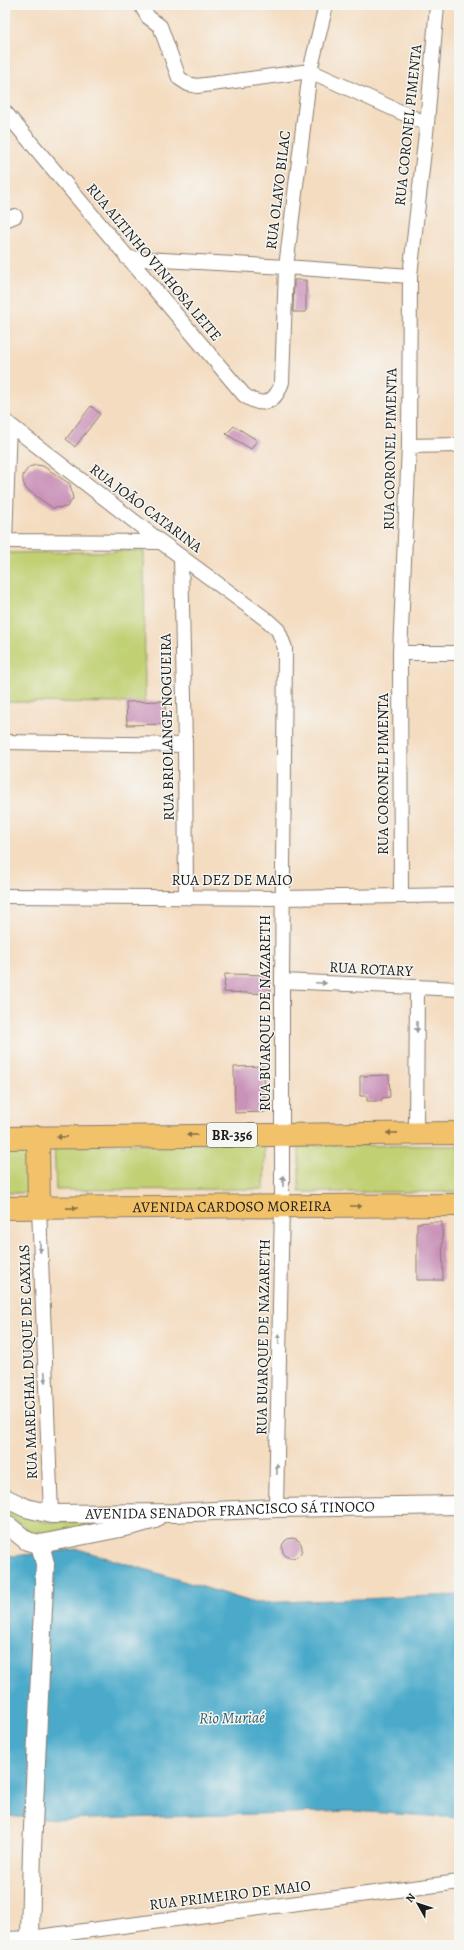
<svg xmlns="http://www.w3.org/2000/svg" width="464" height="1950" viewBox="0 0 464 1950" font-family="Alegreya,serif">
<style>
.green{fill:#c0d072;stroke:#6e7647}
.water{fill:#4caaca;stroke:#346373}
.building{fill:#c992b8}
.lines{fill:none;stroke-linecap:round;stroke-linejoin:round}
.minor-casing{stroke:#887c6e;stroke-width:16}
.tertiary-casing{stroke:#887c6e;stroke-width:20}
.trunk-casing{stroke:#887c6e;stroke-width:24}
.minor{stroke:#fff;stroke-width:14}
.tertiary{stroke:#fff;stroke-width:18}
.trunk{stroke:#f2c26a;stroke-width:22}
.oneway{fill:#999}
.oneway2{fill:#876f43}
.labels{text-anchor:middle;stroke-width:3;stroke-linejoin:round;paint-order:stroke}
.shield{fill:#f6f6f2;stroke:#5d5d5c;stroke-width:1}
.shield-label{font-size:14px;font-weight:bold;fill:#1c1c1c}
.street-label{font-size:15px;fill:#1c1c1c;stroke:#f6f6f2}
.water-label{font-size:16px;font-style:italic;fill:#325c6a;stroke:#f6f6f2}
</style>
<rect width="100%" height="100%" fill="#f6f6f2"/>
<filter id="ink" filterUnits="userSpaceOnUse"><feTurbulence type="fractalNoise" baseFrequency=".025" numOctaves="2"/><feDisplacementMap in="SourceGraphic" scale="8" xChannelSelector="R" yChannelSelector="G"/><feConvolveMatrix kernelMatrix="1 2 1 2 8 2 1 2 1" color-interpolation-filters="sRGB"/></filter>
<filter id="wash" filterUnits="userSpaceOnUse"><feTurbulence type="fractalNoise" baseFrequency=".012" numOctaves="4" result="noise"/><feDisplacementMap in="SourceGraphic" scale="16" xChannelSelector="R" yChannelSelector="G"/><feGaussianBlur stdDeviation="0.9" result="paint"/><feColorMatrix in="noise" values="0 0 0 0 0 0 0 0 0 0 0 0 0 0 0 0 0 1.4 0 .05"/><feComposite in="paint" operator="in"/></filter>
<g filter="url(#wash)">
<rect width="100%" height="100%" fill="#f4dcc0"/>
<path class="green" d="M144,551L145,703L5,702V553Z
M265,1143L264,1189L56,1190L54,1145Z
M299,1145L459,1146V1192H299Z
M5,1151L28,1152L30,1193H5Z
M5,1505L20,1514L44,1522L120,1520L40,1535L31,1533L5,1512Z"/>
<path class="water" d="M78,1549L255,1603L459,1595V1818L353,1811L60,1820L5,1816V1553L13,1556Z"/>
<g id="blocks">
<path class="building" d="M294,280H306V312H293Z
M91,406L100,414L75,447L66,439Z
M234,426L257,440L251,449L226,434Z
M36,465L43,466L70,484L73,499L67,507L53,508L26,489L23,482V475L29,467Z
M165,701L166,724L127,725L126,702Z
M225,974L271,975L270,994L224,992Z
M264,1066L265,1112L235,1113L234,1067Z
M389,1075L390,1097L382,1098V1101H367V1096H360V1076Z
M430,1222H442L443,1280H417V1223Z
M282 1548a10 10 0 1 1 20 0a10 10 0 1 1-20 0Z"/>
</g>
</g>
<g filter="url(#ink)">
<use href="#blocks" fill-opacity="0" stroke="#887c6e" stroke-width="1"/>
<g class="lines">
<defs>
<path id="minor" d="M141,5L148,17L160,26L179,78L188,84L197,86L310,71L427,124
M5,112L244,395C262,408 275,404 282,382L286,267L310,71L326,5
M5,220L15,216
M127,258L286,267L410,276
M5,421L161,542L267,620L278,630L285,648L282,981V1205L276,1508
M409,446L459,445
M5,541L161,542
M5,541L9,424
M181,557L185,745L186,897
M400,653H459
M5,742L185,745
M5,896L283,898L459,895
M401,896L400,653L409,446L410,276L427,124L437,5
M282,981L459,989
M416,1132L417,988
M39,1208L51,1514
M5,1939L30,1938L459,1882"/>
<g id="tertiary">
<path id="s1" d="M5,1498L26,1508L51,1514L173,1513L276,1508L459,1505"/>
<path d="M5,1523L27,1541L40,1544L130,1526L155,1519"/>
<path d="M28,1945L30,1938L32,1849L45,1564L40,1544"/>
</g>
<g id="trunk">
<path d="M38,1137L39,1208"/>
<path d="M5,1138L459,1133"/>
<path id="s2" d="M5,1208L459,1205"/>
</g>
</defs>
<use href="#minor" class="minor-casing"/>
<use href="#tertiary" class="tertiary-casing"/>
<use href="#trunk" class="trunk-casing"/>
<use href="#minor" class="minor"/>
<use href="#tertiary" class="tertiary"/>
<use href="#trunk" class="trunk"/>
</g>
<defs><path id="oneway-solid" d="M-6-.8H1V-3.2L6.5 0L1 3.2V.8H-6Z"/></defs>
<g class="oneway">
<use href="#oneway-solid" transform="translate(321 983) rotate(3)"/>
<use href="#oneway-solid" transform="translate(417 1027) rotate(90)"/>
<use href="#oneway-solid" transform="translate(283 1181) rotate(-90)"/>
<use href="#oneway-solid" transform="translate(40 1247) rotate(88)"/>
<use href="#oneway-solid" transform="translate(279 1339) rotate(-89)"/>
<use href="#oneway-solid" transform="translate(45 1377) rotate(88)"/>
<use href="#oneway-solid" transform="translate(277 1469) rotate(-89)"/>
</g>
<g class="oneway2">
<use href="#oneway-solid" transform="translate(392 1133) rotate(179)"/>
<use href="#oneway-solid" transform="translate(192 1135) rotate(179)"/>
<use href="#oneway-solid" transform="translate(62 1137) rotate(179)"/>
<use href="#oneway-solid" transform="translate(356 1206)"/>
<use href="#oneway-solid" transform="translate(72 1208) rotate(-1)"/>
</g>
</g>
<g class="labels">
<rect class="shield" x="207" y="1123" width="50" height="24" rx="3"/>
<g class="shield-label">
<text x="232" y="1140">BR-356</text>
</g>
<g class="street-label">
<text transform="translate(408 125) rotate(-84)" y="5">RUA CORONEL PIMENTA</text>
<text transform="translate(278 190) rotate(-83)" y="5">RUA OLAVO BILAC</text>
<text transform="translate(154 262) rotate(50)" y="5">RUA ALTINHO VINHOSA LEITE</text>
<text transform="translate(390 449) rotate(-89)" y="5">RUA CORONEL PIMENTA</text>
<text transform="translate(146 508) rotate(37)" y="5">RUA JOÃO CATARINA</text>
<text transform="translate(167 727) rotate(-91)" y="5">RUA BRIOLANGE NOGUEIRA</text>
<text transform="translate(383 774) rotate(-90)" y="5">RUA CORONEL PIMENTA</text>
<text x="232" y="885">RUA DEZ DE MAIO</text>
<text transform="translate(371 969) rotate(3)" y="5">RUA ROTARY</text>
<text transform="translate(265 1013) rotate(-90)" y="5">RUA BUARQUE DE NAZARETH</text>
<text dy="5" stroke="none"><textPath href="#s2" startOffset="227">AVENIDA CARDOSO MOREIRA</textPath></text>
<text transform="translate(263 1337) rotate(-89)" y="5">RUA BUARQUE DE NAZARETH</text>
<text transform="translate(28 1362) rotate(-92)" y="5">RUA MARECHAL DUQUE DE CAXIAS</text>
<text dy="5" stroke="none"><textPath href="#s1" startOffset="228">AVENIDA SENADOR FRANCISCO SÁ TINOCO</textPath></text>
<text transform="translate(230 1895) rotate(-7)" y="5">RUA PRIMEIRO DE MAIO</text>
</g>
<g class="water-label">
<text transform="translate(232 1717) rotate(-1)" y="6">Rio Muriaé</text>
</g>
</g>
<rect width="464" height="1950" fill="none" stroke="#f6f6f2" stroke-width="20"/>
<g transform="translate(418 1904) rotate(309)" stroke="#f6f6f2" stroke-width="3" paint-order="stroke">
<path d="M0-3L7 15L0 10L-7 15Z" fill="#1c1c1c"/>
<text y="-6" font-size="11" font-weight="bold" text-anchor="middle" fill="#1c1c1c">N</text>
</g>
</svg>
